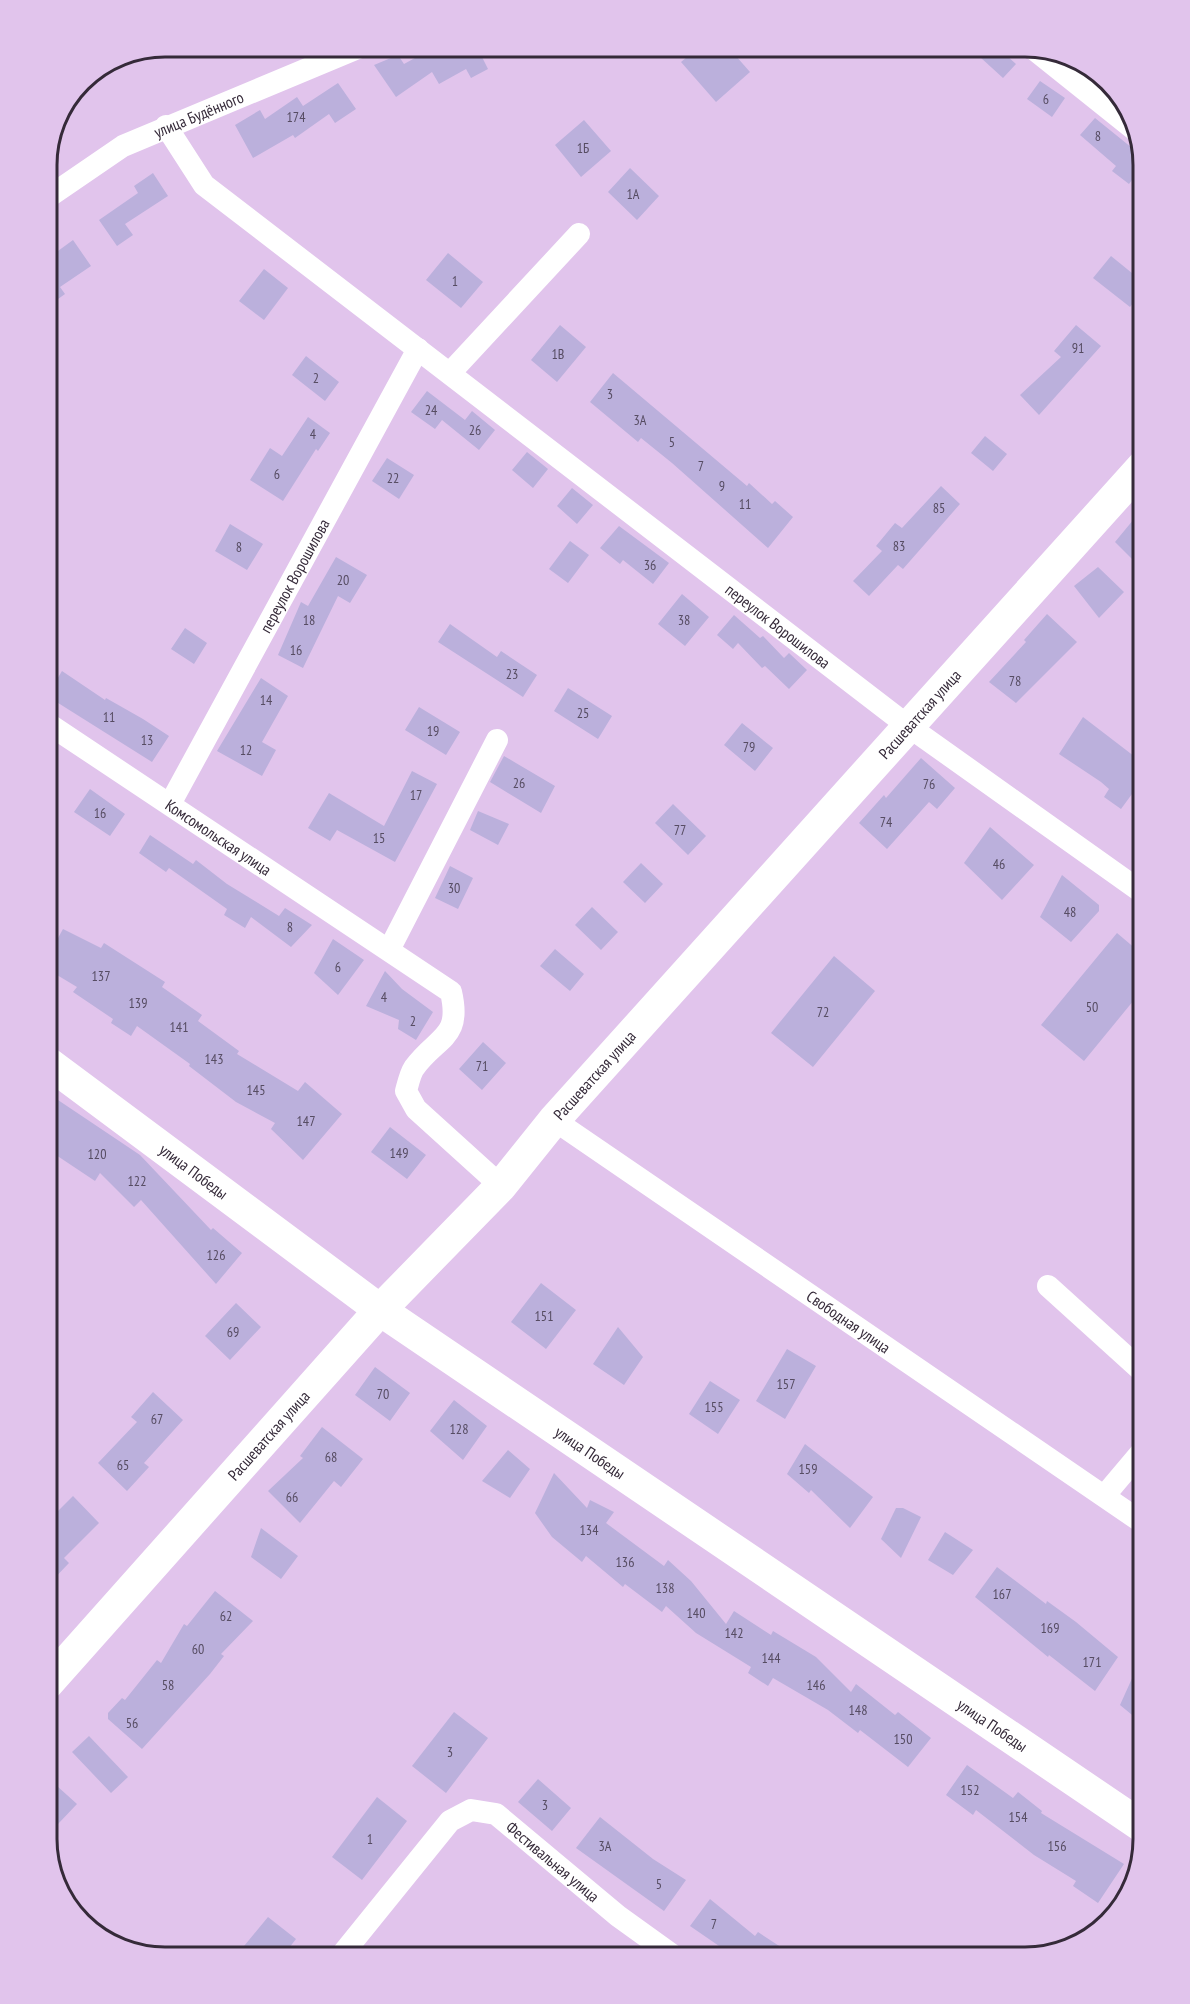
<svg xmlns="http://www.w3.org/2000/svg" width="1190" height="2004" viewBox="0 0 1190 2004" font-family="'PT Sans Narrow',sans-serif">
<style>
.building{fill:#bbb0dc}
.lines{fill:none;stroke-linecap:round;stroke-linejoin:round}
.street{stroke:#fff;stroke-width:22}
.secondary{stroke:#fff;stroke-width:32}
.labels{text-anchor:middle;stroke-width:6;stroke-linejoin:round;paint-order:stroke}
.number-label{font-size:14px;fill:#564c62}
.street-label{font-size:16px;fill:#352a39;stroke:#e1c4ec}
.rim{fill:none;stroke:#352a39;stroke-width:3}
</style>
<rect width="100%" height="100%" fill="#e1c4ec"/>
<path class="building" d="M435,47H477L488,69L471,78L466,69L439,84L432,72L396,97L374,65L398,55L404,64Z
M699,47H728L750,72L716,102L681,62Z
M969,47H997L1016,64L1003,78Z
M1040,81L1065,98L1052,117L1027,99Z
M338,83L356,109L335,123L329,114L295,138L293,135L253,158L235,125L260,110L265,119L297,97L303,106Z
M1095,118L1142,156L1143,165L1129,184L1112,171L1116,166L1080,135Z
M584,120L611,151L581,177L555,145Z
M630,168L659,196L637,220L608,192Z
M153,173L168,196L125,224L133,235L117,246L99,220L138,193L134,186Z
M73,240L91,266L60,287L65,294L47,307V259Z
M448,253L483,282L461,308L426,280Z
M1111,256L1143,282V290L1130,307L1093,278Z
M264,269L288,288L264,320L239,301Z
M560,325L586,347L557,382L531,360Z
M1076,325L1101,346L1039,415L1020,395L1061,357L1054,351Z
M306,356L339,382L325,401L292,375Z
M613,373L747,486L749,483L772,504L775,501L793,517L768,548L672,463L641,438L638,442L590,402Z
M427,391L465,420L472,411L495,430L479,450L442,420L435,429L411,412Z
M308,417L330,433L318,451L316,449L283,501L250,480L270,448L282,456Z
M985,436L1007,454L993,471L971,453Z
M527,452L548,469L533,488L512,470Z
M387,458L414,475L399,499L372,481Z
M941,486L960,504L903,569L898,565L869,596L853,581L882,551L876,546L895,523L902,528Z
M572,488L593,505L577,524L557,506Z
M1143,508V570L1115,542Z
M230,524L263,544L247,570L215,551Z
M619,526L669,563L653,584L623,560L620,564L600,548Z
M570,541L589,555L568,583L549,569Z
M336,557L367,575L350,603L338,596L303,668L278,655L301,602L308,606Z
M1098,567L1124,592L1099,618L1074,586Z
M682,594L709,617L685,646L658,624Z
M1047,614L1077,642L1016,703L989,682L1026,642L1024,640Z
M734,615L760,638L763,636L784,658L789,653L807,670L789,689L765,666L762,668L738,643L733,649L717,635Z
M450,624L497,657L501,651L537,675L523,697L438,642Z
M185,628L207,643L194,664L171,649Z
M62,671L105,700L106,698L143,719L169,736L152,762L47,696Z
M261,678L288,696L262,742L276,750L262,776L217,751Z
M568,688L612,716L598,739L554,711Z
M419,707L460,732L446,755L405,730Z
M1083,717L1143,763V779L1121,809L1104,797L1109,789L1101,782L1059,754Z
M742,723L773,748L755,771L724,745Z
M504,756L555,786L541,813L490,782Z
M921,758L955,788L937,809L929,802L887,849L859,823L884,795L886,798Z
M412,771L437,784L395,862L337,830L330,841L308,828L329,793L384,826Z
M90,789L125,814L110,836L74,812Z
M673,804L706,836L688,855L655,823Z
M478,811L509,824L498,845L470,830Z
M990,827L1034,865L1002,900L964,863Z
M150,835L193,864L196,860L227,884L279,916L285,908L312,925L291,947L251,917L245,928L224,915L227,909L169,868L166,872L139,853Z
M641,863L663,884L645,903L623,882Z
M450,866L473,878L458,909L435,898Z
M1062,875L1099,905V911L1071,942L1040,917Z
M592,907L618,932L601,950L575,925Z
M63,929L101,948L104,943L165,982L162,987L202,1015L198,1021L239,1051L237,1054L298,1091L305,1082L342,1114L303,1160L271,1129L275,1123L236,1102L189,1066L190,1064L137,1026L131,1036L111,1023L113,1019L73,992L77,987L47,969V958Z
M1117,933L1143,955V989L1084,1061L1041,1025Z
M333,939L364,960L338,995L314,973Z
M555,949L584,974L570,991L540,966Z
M834,956L875,991L813,1067L771,1033Z
M385,971L402,989L433,1012L416,1040L398,1029L399,1020L366,1006Z
M483,1042L506,1063L482,1090L459,1069Z
M58,1100L140,1155L211,1230L213,1228L242,1253L216,1284L141,1200L134,1207L100,1173L95,1181L47,1149V1115Z
M390,1127L426,1155L407,1179L371,1152Z
M541,1283L576,1310L546,1349L511,1322Z
M236,1303L261,1327L230,1360L205,1336Z
M618,1327L643,1357L624,1385L593,1364Z
M787,1349L816,1366L785,1419L756,1401Z
M375,1367L410,1393L390,1421L355,1395Z
M710,1381L740,1400L718,1434L689,1414Z
M153,1392L183,1420L144,1463L149,1467L127,1491L98,1463L137,1422L131,1417Z
M454,1400L487,1426L463,1460L430,1431Z
M322,1427L363,1459L341,1487L334,1481L300,1523L268,1491L303,1458L300,1456Z
M805,1444L873,1497L850,1528L811,1490L809,1493L787,1474Z
M508,1450L530,1469L510,1498L482,1481Z
M554,1473L587,1508L590,1500L614,1512L606,1523L664,1566L668,1560L691,1581L726,1624L734,1611L771,1635L773,1631L816,1657L851,1692L856,1684L895,1715L898,1712L931,1738L908,1767L860,1730L858,1733L828,1710L773,1678L768,1686L748,1673L751,1667L696,1633L666,1606L662,1612L625,1584L623,1587L586,1556L582,1562L552,1537L535,1513Z
M73,1496L99,1523L64,1558L69,1563L47,1586V1522Z
M896,1508H903L921,1517L901,1558L881,1539Z
M261,1528L298,1556L281,1579L251,1557Z
M945,1532L973,1550L953,1575L928,1560Z
M997,1567L1046,1604L1047,1601L1076,1622L1118,1657L1095,1691L1049,1655L1048,1657L975,1597Z
M215,1591L253,1621L221,1654L224,1656L210,1674L142,1749L108,1719V1713L122,1698L125,1700L157,1660L161,1663L184,1624L187,1626Z
M1143,1654V1724L1120,1705Z
M454,1712L488,1738L446,1793L412,1766Z
M89,1736L128,1777L111,1793L72,1752Z
M967,1765L1013,1798L1018,1792L1042,1811L1041,1813L1124,1864L1098,1903L1073,1886L1076,1881L1034,1855L976,1810L973,1815L946,1795Z
M47,1777L77,1804L58,1824L46,1813Z
M538,1779L571,1808L552,1831L518,1802Z
M377,1797L407,1821L362,1880L332,1857Z
M600,1817L653,1859L686,1880L664,1911L576,1848Z
M710,1899L755,1936L758,1932L796,1957H735L690,1926Z
M268,1917L296,1939L282,1957H235Z"/>
<g class="lines">
<g class="street">
<path d="M1031,47L1136,131"/>
<path id="s1" d="M166,126L204,185L908,726L1143,893"/>
<path id="s2" d="M47,198L123,146L360,47"/>
<path d="M450,373L579,234"/>
<path id="s3" d="M47,723L451,992C462,1039 437,1036 414,1068C410,1074 408,1084 406,1091L416,1109L501,1186"/>
<path id="s4" d="M170,804L418,349"/>
<path d="M389,950L497,740"/>
<path id="s5" d="M554,1120L1143,1523"/>
<path d="M1048,1286L1143,1372"/>
<path d="M1105,1495L1143,1450"/>
<path id="s6" d="M340,1957L450,1821L471,1810L496,1814L618,1916L675,1957"/>
</g>
<g class="secondary">
<path id="s7" d="M47,1062L380,1310L1143,1827"/>
<path id="s8" d="M47,1684L380,1310L501,1186L554,1120L1143,466"/>
</g>
</g>
<g class="labels">
<g class="number-label">
<text x="1046" y="104">6</text>
<text x="296" y="122">174</text>
<text x="1098" y="141">8</text>
<text x="583" y="153">1Б</text>
<text x="633" y="199">1А</text>
<text x="455" y="286">1</text>
<text x="1078" y="353">91</text>
<text x="558" y="359">1В</text>
<text x="316" y="383">2</text>
<text x="610" y="399">3</text>
<text x="431" y="415">24</text>
<text x="640" y="425">3А</text>
<text x="475" y="435">26</text>
<text x="313" y="439">4</text>
<text x="672" y="447">5</text>
<text x="701" y="471">7</text>
<text x="277" y="479">6</text>
<text x="393" y="483">22</text>
<text x="722" y="491">9</text>
<text x="745" y="509">11</text>
<text x="939" y="513">85</text>
<text x="899" y="551">83</text>
<text x="239" y="552">8</text>
<text x="650" y="570">36</text>
<text x="343" y="585">20</text>
<text x="309" y="625">18</text>
<text x="684" y="625">38</text>
<text x="296" y="655">16</text>
<text x="512" y="679">23</text>
<text x="1015" y="686">78</text>
<text x="266" y="705">14</text>
<text x="583" y="718">25</text>
<text x="109" y="722">11</text>
<text x="433" y="736">19</text>
<text x="147" y="745">13</text>
<text x="749" y="752">79</text>
<text x="246" y="755">12</text>
<text x="519" y="788">26</text>
<text x="929" y="789">76</text>
<text x="416" y="800">17</text>
<text x="100" y="818">16</text>
<text x="886" y="827">74</text>
<text x="680" y="835">77</text>
<text x="379" y="843">15</text>
<text x="999" y="869">46</text>
<text x="454" y="893">30</text>
<text x="1070" y="917">48</text>
<text x="290" y="932">8</text>
<text x="338" y="972">6</text>
<text x="101" y="981">137</text>
<text x="384" y="1002">4</text>
<text x="138" y="1008">139</text>
<text x="1092" y="1012">50</text>
<text x="823" y="1017">72</text>
<text x="413" y="1026">2</text>
<text x="179" y="1032">141</text>
<text x="214" y="1064">143</text>
<text x="482" y="1071">71</text>
<text x="256" y="1095">145</text>
<text x="306" y="1126">147</text>
<text x="399" y="1158">149</text>
<text x="97" y="1159">120</text>
<text x="137" y="1186">122</text>
<text x="216" y="1260">126</text>
<text x="544" y="1321">151</text>
<text x="233" y="1337">69</text>
<text x="786" y="1389">157</text>
<text x="383" y="1399">70</text>
<text x="714" y="1412">155</text>
<text x="157" y="1424">67</text>
<text x="459" y="1434">128</text>
<text x="331" y="1462">68</text>
<text x="123" y="1470">65</text>
<text x="808" y="1474">159</text>
<text x="292" y="1502">66</text>
<text x="589" y="1535">134</text>
<text x="625" y="1567">136</text>
<text x="665" y="1593">138</text>
<text x="1002" y="1599">167</text>
<text x="696" y="1618">140</text>
<text x="226" y="1621">62</text>
<text x="1050" y="1633">169</text>
<text x="734" y="1638">142</text>
<text x="198" y="1654">60</text>
<text x="771" y="1663">144</text>
<text x="1092" y="1667">171</text>
<text x="168" y="1690">58</text>
<text x="816" y="1690">146</text>
<text x="858" y="1715">148</text>
<text x="132" y="1728">56</text>
<text x="903" y="1744">150</text>
<text x="450" y="1757">3</text>
<text x="970" y="1795">152</text>
<text x="545" y="1810">3</text>
<text x="1018" y="1822">154</text>
<text x="370" y="1844">1</text>
<text x="605" y="1851">3А</text>
<text x="1057" y="1851">156</text>
<text x="659" y="1889">5</text>
<text x="714" y="1929">7</text>
</g>
<g class="street-label">
<text dy="6" stroke="none"><textPath href="#s2" startOffset="174">улица Будённого</textPath></text>
<text dy="6" stroke="none"><textPath href="#s4" startOffset="260">переулок Ворошилова</textPath></text>
<text dy="6" stroke="none"><textPath href="#s1" startOffset="794">переулок Ворошилова</textPath></text>
<text dy="6" stroke="none"><textPath href="#s8" startOffset="1305">Расшеватская улица</textPath></text>
<text dy="6" stroke="none"><textPath href="#s3" startOffset="206">Комсомольская улица</textPath></text>
<text dy="6" stroke="none"><textPath href="#s8" startOffset="819">Расшеватская улица</textPath></text>
<text dy="6" stroke="none"><textPath href="#s7" startOffset="183">улица Победы</textPath></text>
<text dy="6" stroke="none"><textPath href="#s5" startOffset="357">Свободная улица</textPath></text>
<text dy="6" stroke="none"><textPath href="#s8" startOffset="333">Расшеватская улица</textPath></text>
<text dy="6" stroke="none"><textPath href="#s7" startOffset="669">улица Победы</textPath></text>
<text dy="6" stroke="none"><textPath href="#s7" startOffset="1155">улица Победы</textPath></text>
<text dy="6" stroke="none"><textPath href="#s6" startOffset="298">Фестивальная улица</textPath></text>
</g>
</g>
<path d="M0 0H1190V2004H0ZM165 57H1025A108 108 0 0 1 1133 165V1839A108 108 0 0 1 1025 1947H165A108 108 0 0 1 57 1839V165A108 108 0 0 1 165 57Z" fill="#e1c4ec" fill-rule="evenodd"/>
<path class="rim" d="M165 57H1025A108 108 0 0 1 1133 165V1839A108 108 0 0 1 1025 1947H165A108 108 0 0 1 57 1839V165A108 108 0 0 1 165 57Z"/>
</svg>
